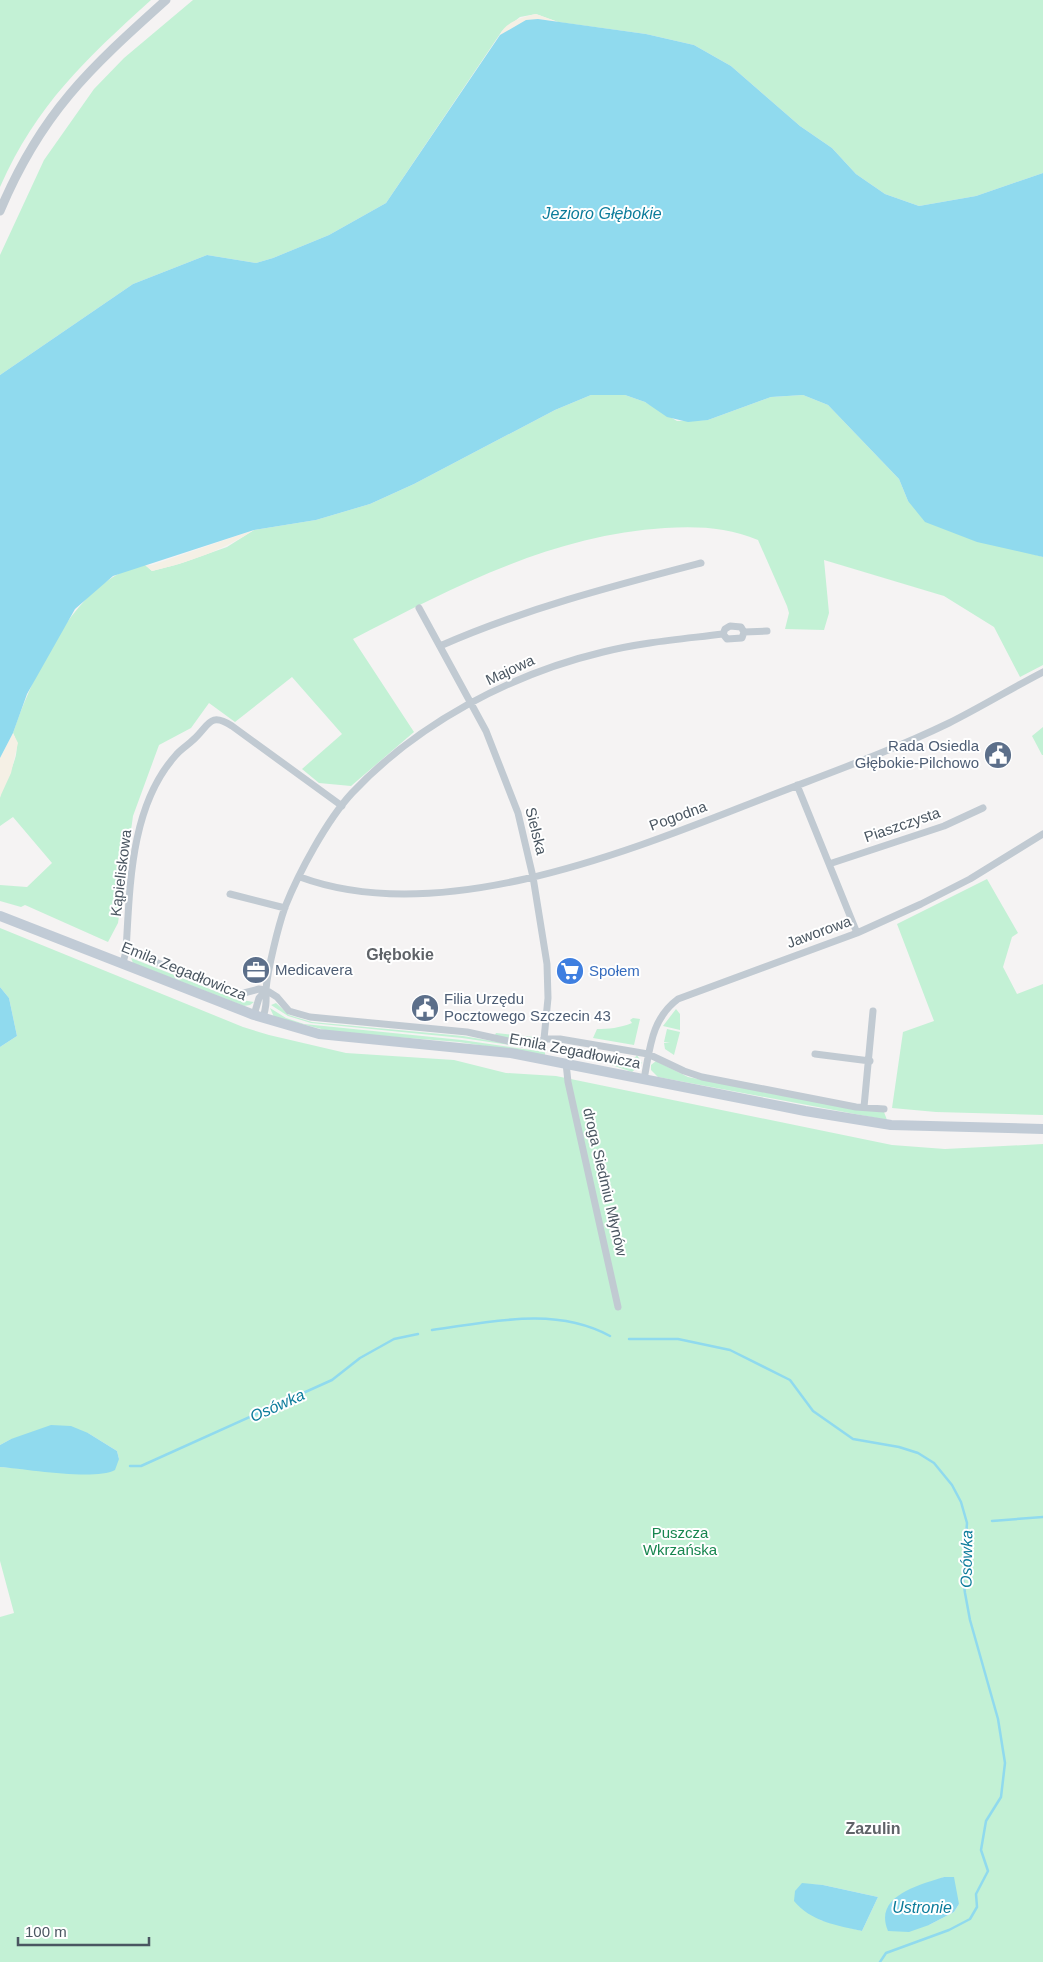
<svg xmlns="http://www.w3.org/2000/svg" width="1043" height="1962" viewBox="0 0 1043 1962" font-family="Arial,sans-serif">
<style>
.green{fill:#c3f1d5;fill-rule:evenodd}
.sand{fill:#f5f0e5}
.water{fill:#90daee}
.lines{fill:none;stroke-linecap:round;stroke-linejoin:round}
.stream{stroke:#90daee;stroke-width:2.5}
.minor{stroke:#c1cad2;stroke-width:7}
.tertiary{stroke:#c1cad2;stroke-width:9}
.secondary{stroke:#c1cbd6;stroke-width:10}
.labels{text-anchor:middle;stroke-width:4;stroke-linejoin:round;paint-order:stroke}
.street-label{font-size:15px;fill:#4a5661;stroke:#fff}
.service-label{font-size:15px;fill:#4e5e75;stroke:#fff;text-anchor:start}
.shop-label{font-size:15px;fill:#366cbe;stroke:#fff;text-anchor:start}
.park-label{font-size:15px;fill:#17864f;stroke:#fff}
.water-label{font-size:16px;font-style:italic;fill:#0c7c9b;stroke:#fff}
.neighbourhood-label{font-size:16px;font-weight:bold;fill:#5f6368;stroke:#fff}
</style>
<rect width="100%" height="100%" fill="#f5f3f3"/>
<path class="green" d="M0,0H151C85,60 37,104 0,187Z
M193,0H1043V173L976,196L919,206L885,194L856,174L832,148L800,126L731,66L694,45L646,34L558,22L536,14L520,17L502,31L386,203L329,235L273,258L256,263L207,255L133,284L0,375V255L44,160L94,89L124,58Z
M591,395H625L645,402L677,421L708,420L771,397L803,395L828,405L899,479L908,501L1015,549L1043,557V665L1020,677L994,627L944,596L824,560L829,613L824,630L785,629L789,613L787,606L758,540C728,527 696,526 665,528C552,535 451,588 353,639L414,732L351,786L319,783L302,769L342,734L292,677L235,722L209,703L191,728L159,745L133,816L118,923L108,942L25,905L21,907L0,901V885L27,887L52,863L13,817L0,826C0,817 0,807 0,798C4,775 25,757 13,733C31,681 64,607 113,577C122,571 135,568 145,565L152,571L179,564L227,547L254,530L316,520L370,504L414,484L555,410Z
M1043,727V755H1042L1032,736Z
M987,879L1018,933L1012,937L1003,967L1017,994L1043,984V1115L936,1112L892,1108L903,1032L934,1021L897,924Z
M0,928L243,1027L269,1035L346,1053L454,1060L506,1073L556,1076L892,1145L945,1149L1043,1144V1962H0V1617L14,1613L0,1561V1467L80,1473L119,1459L117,1451L88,1433L11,1439L0,1445V1047L17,1036L9,998L0,987ZM944,1877L959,1904L954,1912L929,1925L902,1894ZM802,1884L823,1885L878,1897L862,1931L820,1920Z
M131,958L235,999L254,1002L250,1005L244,1006L133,963Z
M276,1003L289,1015L312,1022L463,1036L522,1046L545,1045V1050L462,1038L311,1023L288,1016L271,1005Z
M270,1008L286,1018L304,1024L462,1040L545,1052V1055L459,1042L333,1032L274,1017Z
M676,1009L680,1014V1030L663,1026Z
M633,1018L640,1019L634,1045L593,1038L597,1029C608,1029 620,1028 632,1023L630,1020Z
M667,1029L680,1032L674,1055L665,1049L664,1043H670L664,1042Z
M496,1033L534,1037L539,1036L537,1039L522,1042L495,1035Z
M637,1055L642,1063L632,1072L606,1063L607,1061L628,1066Z
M656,1061L688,1077L774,1094L884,1112L887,1120L658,1077L651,1070V1065Z"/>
<path class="sand" d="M536,14L558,22L538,19L500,35C505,22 523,17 536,14Z
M254,530C221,551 190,562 152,571L145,565H152Z
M13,733L18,743L11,773L0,797V758Z"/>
<path class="water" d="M538,19L646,34L694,45L731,66L800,126L832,148L856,174L885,194L919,206L976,196L1043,173V557L977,542L925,522L908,501L899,479L828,405L803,395L771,397L708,420L688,422L667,417L645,402L625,395H591L555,410L414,484L370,504L316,520L254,530L113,576L75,609L27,694L13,733L0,758V375L133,284L207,255L256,263L273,258L329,235L386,203L500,35L526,20Z
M0,987L9,998L17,1036L0,1047Z
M51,1425L71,1426L88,1433L117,1451L119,1459L115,1470C94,1481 27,1469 0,1467V1445L11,1439Z
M944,1877H954L959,1904L954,1912L929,1925L909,1932L888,1931C873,1896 919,1885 944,1877Z
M802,1883L823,1885L878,1897L862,1931C838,1926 810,1921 794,1901L795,1891Z"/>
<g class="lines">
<path class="stream" d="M432,1330C491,1322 555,1306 610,1336
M629,1339H678L730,1350L790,1380L813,1411L853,1439L899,1447L918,1453L934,1463L952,1485L961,1502L967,1523L963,1579L965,1593L970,1620L998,1719L1005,1763L1001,1797L986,1821L981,1850L988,1871L976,1894L977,1907L970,1919L949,1930L886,1953L880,1962
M130,1466H141L332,1380L360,1358L394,1339L418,1334
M992,1521L1043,1517"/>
<path class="minor" d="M419,608L486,731L518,813L533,877L547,964L548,998L544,1039
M744,632L741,627L730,626L725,629L723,634L727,639L742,638L744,632L767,631
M440,646C524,609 613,586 701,563
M797,785L857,933
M829,864L944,826L983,808
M300,877C435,927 617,856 744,806C812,779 883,755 949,723C981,707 1012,688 1043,672
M230,894L285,908
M126,951L240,994L259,989L266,990L277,997L289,1011L310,1017L467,1032L522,1044L544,1039H560L648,1054L684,1071L702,1077L856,1107L884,1109
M123,963L126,951C130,886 130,806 176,755C181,749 188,745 193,740C209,726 209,711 232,726L342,806
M254,1015L259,998L266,990
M263,1018C267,1004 266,1001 266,989C268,968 278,927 285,907C299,872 327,820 352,793C418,723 511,674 603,652C643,642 683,639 723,634
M815,1054L870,1061
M566,1063L568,1082L618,1307
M644,1079C650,1049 651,1019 678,999L857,933L921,904L970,879L1043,834
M864,1107L873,1011"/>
<path class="tertiary" d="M0,211C41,113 89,69 166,0"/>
<path class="secondary" d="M0,916L254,1015L319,1034L511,1053L805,1111L891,1125L1043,1129"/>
</g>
<defs>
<symbol id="civic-disc" viewBox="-11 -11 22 22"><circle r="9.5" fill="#5c6f8a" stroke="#fff"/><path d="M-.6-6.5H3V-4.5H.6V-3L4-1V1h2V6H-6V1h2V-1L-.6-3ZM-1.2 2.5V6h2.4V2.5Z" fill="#fff"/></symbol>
<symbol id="office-disc" viewBox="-11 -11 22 22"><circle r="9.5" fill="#5c6f8a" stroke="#fff"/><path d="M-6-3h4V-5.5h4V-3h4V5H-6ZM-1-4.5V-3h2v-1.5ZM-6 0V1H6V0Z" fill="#fff"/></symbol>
<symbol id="supermarket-disc" viewBox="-11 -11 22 22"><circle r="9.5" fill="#3f7fe0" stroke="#fff"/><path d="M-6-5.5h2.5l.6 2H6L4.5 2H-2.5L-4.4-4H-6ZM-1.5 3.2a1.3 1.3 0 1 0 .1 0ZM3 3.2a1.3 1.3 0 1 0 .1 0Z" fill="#fff"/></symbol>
</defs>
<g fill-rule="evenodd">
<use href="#civic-disc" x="982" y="739" width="32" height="32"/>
<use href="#office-disc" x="240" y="954" width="32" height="32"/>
<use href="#supermarket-disc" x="554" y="955" width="32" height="32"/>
<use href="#civic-disc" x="409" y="992" width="32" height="32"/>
</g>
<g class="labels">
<g class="street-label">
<text transform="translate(510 670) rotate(-25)" y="5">Majowa</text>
<text transform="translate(678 816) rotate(-20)" y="5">Pogodna</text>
<text transform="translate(902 825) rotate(-19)" y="5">Piaszczysta</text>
<text transform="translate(536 831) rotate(76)" y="5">Sielska</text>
<text transform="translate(121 873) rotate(-83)" y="5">Kąpieliskowa</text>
<text transform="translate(819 932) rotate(-20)" y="5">Jaworowa</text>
<text transform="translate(184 971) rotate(22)" y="5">Emila Zegadłowicza</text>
<text transform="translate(575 1051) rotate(11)" y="5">Emila Zegadłowicza</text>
<text transform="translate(605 1182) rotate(77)" y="5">droga Siedmiu Młynów</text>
</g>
<g class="service-label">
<text x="979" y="751" text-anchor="end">Rada Osiedla<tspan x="979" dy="17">Głębokie-Pilchowo</tspan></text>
<text x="275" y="975">Medicavera</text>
<text x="444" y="1004">Filia Urzędu<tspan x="444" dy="17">Pocztowego Szczecin 43</tspan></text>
</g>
<g class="shop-label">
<text x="589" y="976">Społem</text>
</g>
<g class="park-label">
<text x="680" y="1538">Puszcza<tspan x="680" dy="17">Wkrzańska</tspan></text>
</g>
<g class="water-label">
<text x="602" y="219">Jezioro Głębokie</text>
<text transform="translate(277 1405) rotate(-24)" y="6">Osówka</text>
<text transform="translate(966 1559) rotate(-89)" y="6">Osówka</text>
<text x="922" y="1913">Ustronie</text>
</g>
<g class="neighbourhood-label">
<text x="400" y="960">Głębokie</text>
<text x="873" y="1834">Zazulin</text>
</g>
</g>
<path d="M18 1937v8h131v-8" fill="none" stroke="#4a5661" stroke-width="2.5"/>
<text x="25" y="1937" font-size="15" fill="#4a5661" stroke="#ffffff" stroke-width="4" paint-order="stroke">100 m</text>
</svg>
